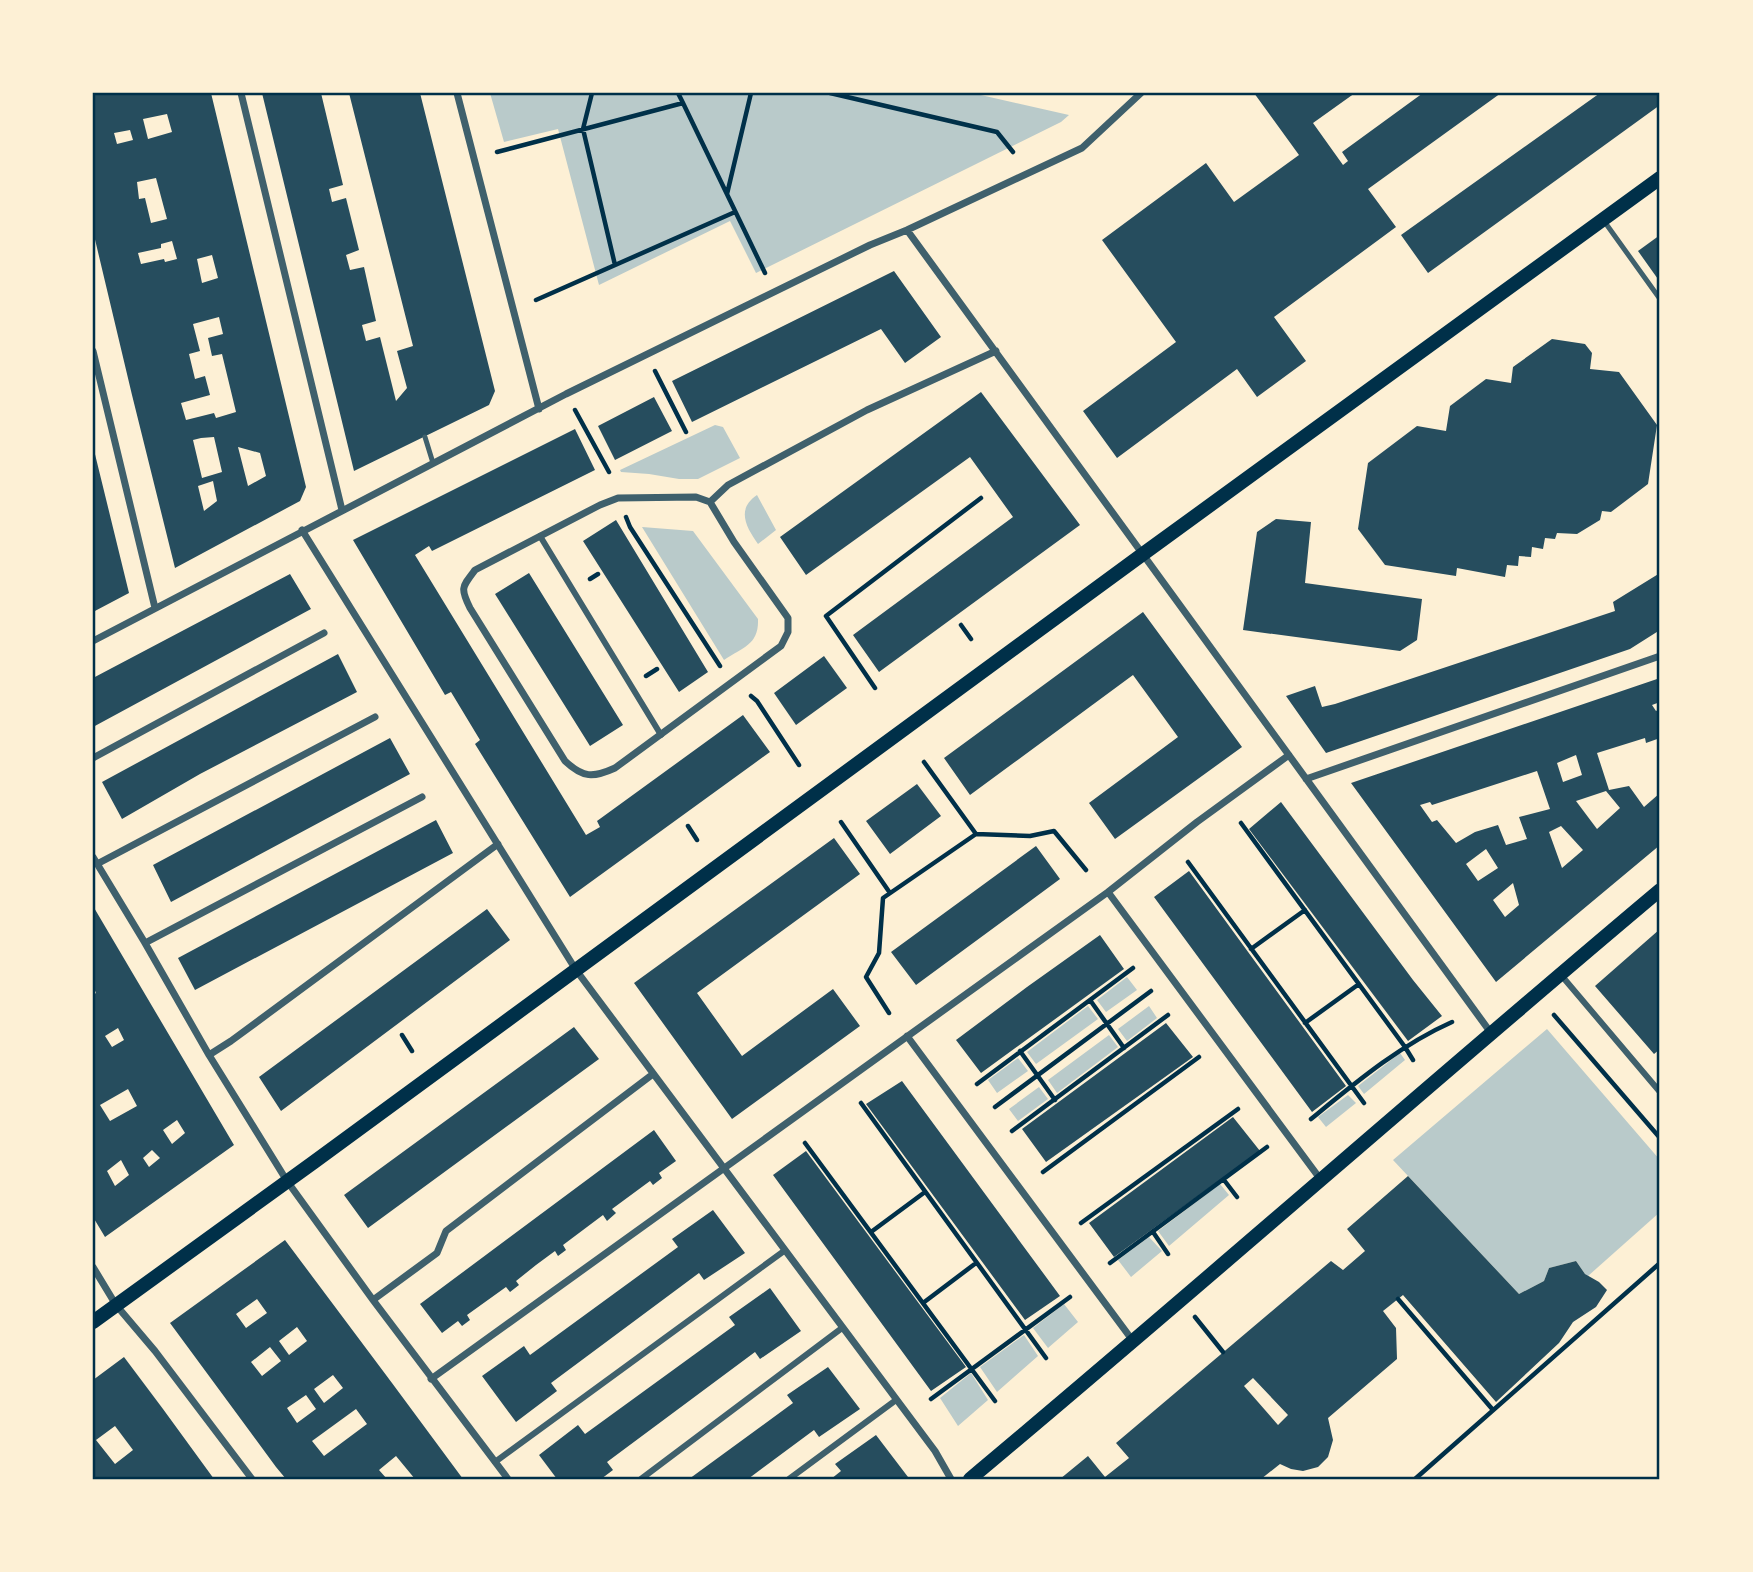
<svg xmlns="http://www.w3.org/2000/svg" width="1753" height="1572" viewBox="0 0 1753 1572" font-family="Overpass,sans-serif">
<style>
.green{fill:#b9caca}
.building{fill:#264d5e;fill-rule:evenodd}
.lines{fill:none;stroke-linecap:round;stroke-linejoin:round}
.path{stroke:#003049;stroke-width:4.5}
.service{stroke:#3f606c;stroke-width:5}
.pedestrian{stroke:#3f606c;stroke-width:6}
.minor{stroke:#3f606c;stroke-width:7}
.secondary{stroke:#003049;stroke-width:14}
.neatline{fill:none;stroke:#003049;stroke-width:2.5}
</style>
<rect width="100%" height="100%" fill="#fdf0d5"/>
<path class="green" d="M490,93H972L1069,115L1061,122L756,273L730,221L599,285L558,129L504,142Z
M715,425L723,427L740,458L698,479H679L649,474L621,472L620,470Z
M757,495L776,530L758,544C746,527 736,509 757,495Z
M642,527L693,531L758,619C759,645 743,647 724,660Z
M1127,977L1137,990L1106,1012L1097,1000Z
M1088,1006L1098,1019L1036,1064L1027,1052Z
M1149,1006L1157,1018L1127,1041L1118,1029Z
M1547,1029L1660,1160V1212L1588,1276L1585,1274L1576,1261L1549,1268L1544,1281L1519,1294L1393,1160Z
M1109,1035L1118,1047L1057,1093L1048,1080Z
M1400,1053L1405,1060L1364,1094L1358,1086Z
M1018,1058L1028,1071L997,1093L988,1080Z
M1039,1087L1048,1099L1018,1121L1009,1109Z
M1348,1095L1356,1103L1326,1127L1318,1117Z
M1220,1184L1229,1195L1169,1246L1158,1231Z
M1149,1237L1162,1251L1131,1277L1118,1260Z
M1064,1304L1078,1322L1048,1348L1033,1328Z
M1024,1335L1038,1356L997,1392L980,1367Z
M971,1373L988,1400L958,1426L940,1398Z"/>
<path class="building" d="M93,93H211L306,487L300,501L175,568L132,395L93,231ZM167,114L172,132L148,139L143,119ZM130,130L133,140L117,144L114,133ZM156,178L167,219L151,223L145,198L139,199L137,182ZM172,241L177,259L165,262L164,259L141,264L138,253L161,248V244ZM212,255L218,278L202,283L197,259ZM219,317L223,334L208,338L212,356L222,354L236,412L216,418L214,413L186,420L181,403L210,395L205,376L195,379L189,354L200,351L193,324ZM214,437L222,472L202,478L193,440L201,438ZM238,447L260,453L266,476L248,486ZM213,481L217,501L204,511L198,486Z
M262,93H321L343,185L329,189L332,202L346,198L359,250L346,255L350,270L364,267L376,321L362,325L366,341L380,337L396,401L407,388L397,351L413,346L349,93H420L495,391L489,405L354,471Z
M1254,93H1355L1313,123L1343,165L1348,161L1342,152L1423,93H1501L1368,189L1396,227L1274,317L1306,361L1257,397L1237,369L1117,458L1083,411L1176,342L1102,240L1206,163L1234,202L1299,155Z
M1600,93H1660V105L1428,273L1401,235Z
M1660,235V282L1638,251Z
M894,271L941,337L905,363L881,329L692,422L672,381Z
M1552,339L1585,344L1592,353L1590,369L1619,372L1657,425L1648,484L1611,512L1602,511L1600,520L1577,534L1557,533L1555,539L1545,538L1543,549L1532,547L1531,557L1519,556L1518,566L1507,565L1505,577L1457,568L1456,576L1385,565L1358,529L1368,463L1417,426L1446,431L1450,406L1486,379L1511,383L1513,367Z
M981,392L1080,525L879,672L853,635L1013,517L970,457L806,575L780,537Z
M654,397L672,431L615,460L598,426Z
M575,429L595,470L432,551L429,546L415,555L586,835L600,827L597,821L743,715L770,752L570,897L475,744L480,740L451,692L445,695L353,540Z
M93,446L129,593L93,612Z
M1276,519L1311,522L1305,583L1422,599L1417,640L1400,651L1243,630L1257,532Z
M616,520L708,672L679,692L583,541Z
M529,573L623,725L590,746L495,594Z
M1660,573V630L1630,649L1326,753L1286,696L1315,686L1322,707L1335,704L1615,611L1613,602Z
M290,574L311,609L93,727V678Z
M1143,612L1242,747L1115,839L1089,803L1178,737L1133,675L970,795L944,758Z
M338,654L357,692L200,774L122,819L102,782Z
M824,656L847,688L796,725L774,693Z
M1660,678V702L1652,705L1656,711L1660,709V738L1646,743L1645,738L1597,753L1609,790L1629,786L1644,807L1660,793V845L1496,982L1351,783ZM1576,755L1582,775L1563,782L1557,763ZM1537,771L1550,809L1519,817L1527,839L1506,845L1498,825L1475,832L1456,843L1437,820L1432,822L1420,805L1430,802L1432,805ZM1606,791L1620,808L1597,829L1576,801ZM1561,826L1583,850L1562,868L1549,832ZM1486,849L1498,868L1478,881L1466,864ZM1513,883L1519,905L1505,917L1493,900Z
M390,738L410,774L171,902L153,865Z
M917,784L941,816L890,854L866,821Z
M1281,802L1413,980L1442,1016L1408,1041L1249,829Z
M436,820L453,853L195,990L178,958Z
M834,838L860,874L697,993L742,1056L833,989L860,1026L732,1119L634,983Z
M1036,846L1060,879L916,985L891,952Z
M1189,871L1346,1086L1312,1112L1154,897Z
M93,906L234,1145L105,1237L93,1217V995L96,993L93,986ZM118,1028L124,1040L112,1047L105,1036ZM128,1089L137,1106L110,1121L100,1105ZM177,1120L185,1133L172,1144L163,1130ZM152,1150L160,1158L149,1167L143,1158ZM121,1160L129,1175L115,1186L107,1171Z
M487,909L510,940L281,1111L259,1077Z
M1660,929V1049L1654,1054L1595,986Z
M1100,935L1124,969L981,1073L956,1040L1027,987Z
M1166,1023L1193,1057L1046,1162L1022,1129Z
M574,1027L599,1059L368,1228L344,1195Z
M902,1081L1060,1296L1025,1320L866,1104Z
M1233,1117L1260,1151L1114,1257L1089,1223Z
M654,1130L676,1161L659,1173L662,1178L653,1185L650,1181L612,1209L616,1213L607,1221L603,1215L563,1245L566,1250L558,1256L555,1251L536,1265L516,1281L519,1285L510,1292L506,1287L467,1315L470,1320L462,1326L458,1321L442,1333L420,1304Z
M806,1151L966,1367L931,1391L773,1175Z
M1408,1176L1519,1294L1544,1281L1549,1268L1576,1261L1585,1274L1599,1282L1607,1290L1596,1307L1573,1322L1559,1343L1496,1402L1403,1295L1383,1311L1396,1328L1397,1359L1328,1418L1333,1440L1328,1457L1318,1467L1303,1471L1291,1469L1280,1464L1261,1479H1060L1088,1456L1105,1477L1129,1458L1116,1443L1331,1261L1343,1270L1365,1251L1347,1229ZM1253,1378L1288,1415L1278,1425L1244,1386Z
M713,1210L745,1253L704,1280L699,1273L551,1383L557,1391L516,1422L482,1376L524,1346L530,1355L678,1247L672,1239Z
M285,1240L392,1383L463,1479H415L396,1456L379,1470L387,1479H286L276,1467L170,1323ZM257,1299L267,1313L246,1328L236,1314ZM297,1327L307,1341L289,1355L279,1341ZM270,1347L281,1361L262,1376L251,1362ZM333,1375L343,1388L324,1403L314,1389ZM306,1395L316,1409L297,1423L287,1408ZM356,1409L367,1424L324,1456L312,1441Z
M770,1288L801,1331L760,1359L755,1352L607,1462L613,1470L601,1479H557L539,1455L578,1425L585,1434L735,1325L729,1317Z
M124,1357L163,1409L214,1479H93V1380ZM115,1426L133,1450L115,1464L96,1440Z
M828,1367L860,1409L819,1437L814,1430L748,1479H689L793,1403L787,1395Z
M876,1435L908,1477L905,1479H831L841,1471L835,1464Z"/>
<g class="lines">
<path class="path" d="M592,93L583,129L615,265
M678,93L683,103
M830,93L997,132L1013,152
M497,152L683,103L765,273
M727,194L751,93
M536,300L735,212
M655,371L686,432
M575,410L609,472
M626,517L630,527L720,666
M590,579L598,574
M961,625L971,639
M646,676L657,669
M875,688L826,616L981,498
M751,696L757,701L799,765
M924,762L976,834
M841,822L890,893
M1241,823L1405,1047L1413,1060
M688,826L697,840
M1188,862L1364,1103
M1251,949L1305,910
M1090,1000L1124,1048
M889,1013L866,977L879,953L883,898L976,834L1030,836L1054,831L1086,870
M1554,1015L1660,1138
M1305,1023L1359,984
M402,1035L412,1051
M1020,1051L1055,1100
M977,1084L1133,968
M861,1103L1046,1358
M995,1107L1151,991
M1311,1119C1355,1083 1400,1045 1452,1022
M1012,1131L1168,1015
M805,1143L995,1401
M1043,1172L1199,1057
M1224,1180L1237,1197
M1081,1223L1238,1109
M871,1232L925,1192
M1153,1232L1168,1254
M1110,1263L1267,1147
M1398,1299L1493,1410
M923,1303L976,1263
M1195,1317L1223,1352
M931,1399L1070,1297
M1415,1479L1660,1263"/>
<path class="service" d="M1604,221L1660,299
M425,437L433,463"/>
<path class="pedestrian" d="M540,536L661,735
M1561,975L1660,1092
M495,1462L784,1251
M641,1479L842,1328
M789,1479L896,1400"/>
<path class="minor" d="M241,93L342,510
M457,93L539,409
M907,230L1491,1033
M93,351L155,608
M696,497L710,502L734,542L788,618V632L781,646L615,768C593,778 583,778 565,761L470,608C460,588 462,587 475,570L600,505L618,498Z
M710,502L728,485L867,410L996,351
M302,530L576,970L935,1451L951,1479
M93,641L566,394L870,245L907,230L1082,148L1141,93
M93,758L324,633
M1306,779L1660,656
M93,857L145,943L209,1055L287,1181L373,1300L508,1479
M97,864L375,717
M1108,892L1321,1180
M145,943L422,797
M907,1036L1133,1341
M209,1055L231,1041L498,844
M93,1267L116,1305L155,1351L252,1479
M373,1300L437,1253L446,1231L653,1074
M431,1379L1108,892L1197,822L1289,755"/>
<path class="secondary" d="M93,1322L314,1162L1143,554L1660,178
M970,1479C1202,1285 1429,1084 1660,890"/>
</g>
<rect width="1753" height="1572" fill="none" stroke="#fdf0d5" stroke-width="189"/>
<rect x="94" y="94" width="1564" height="1384" class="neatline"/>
</svg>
